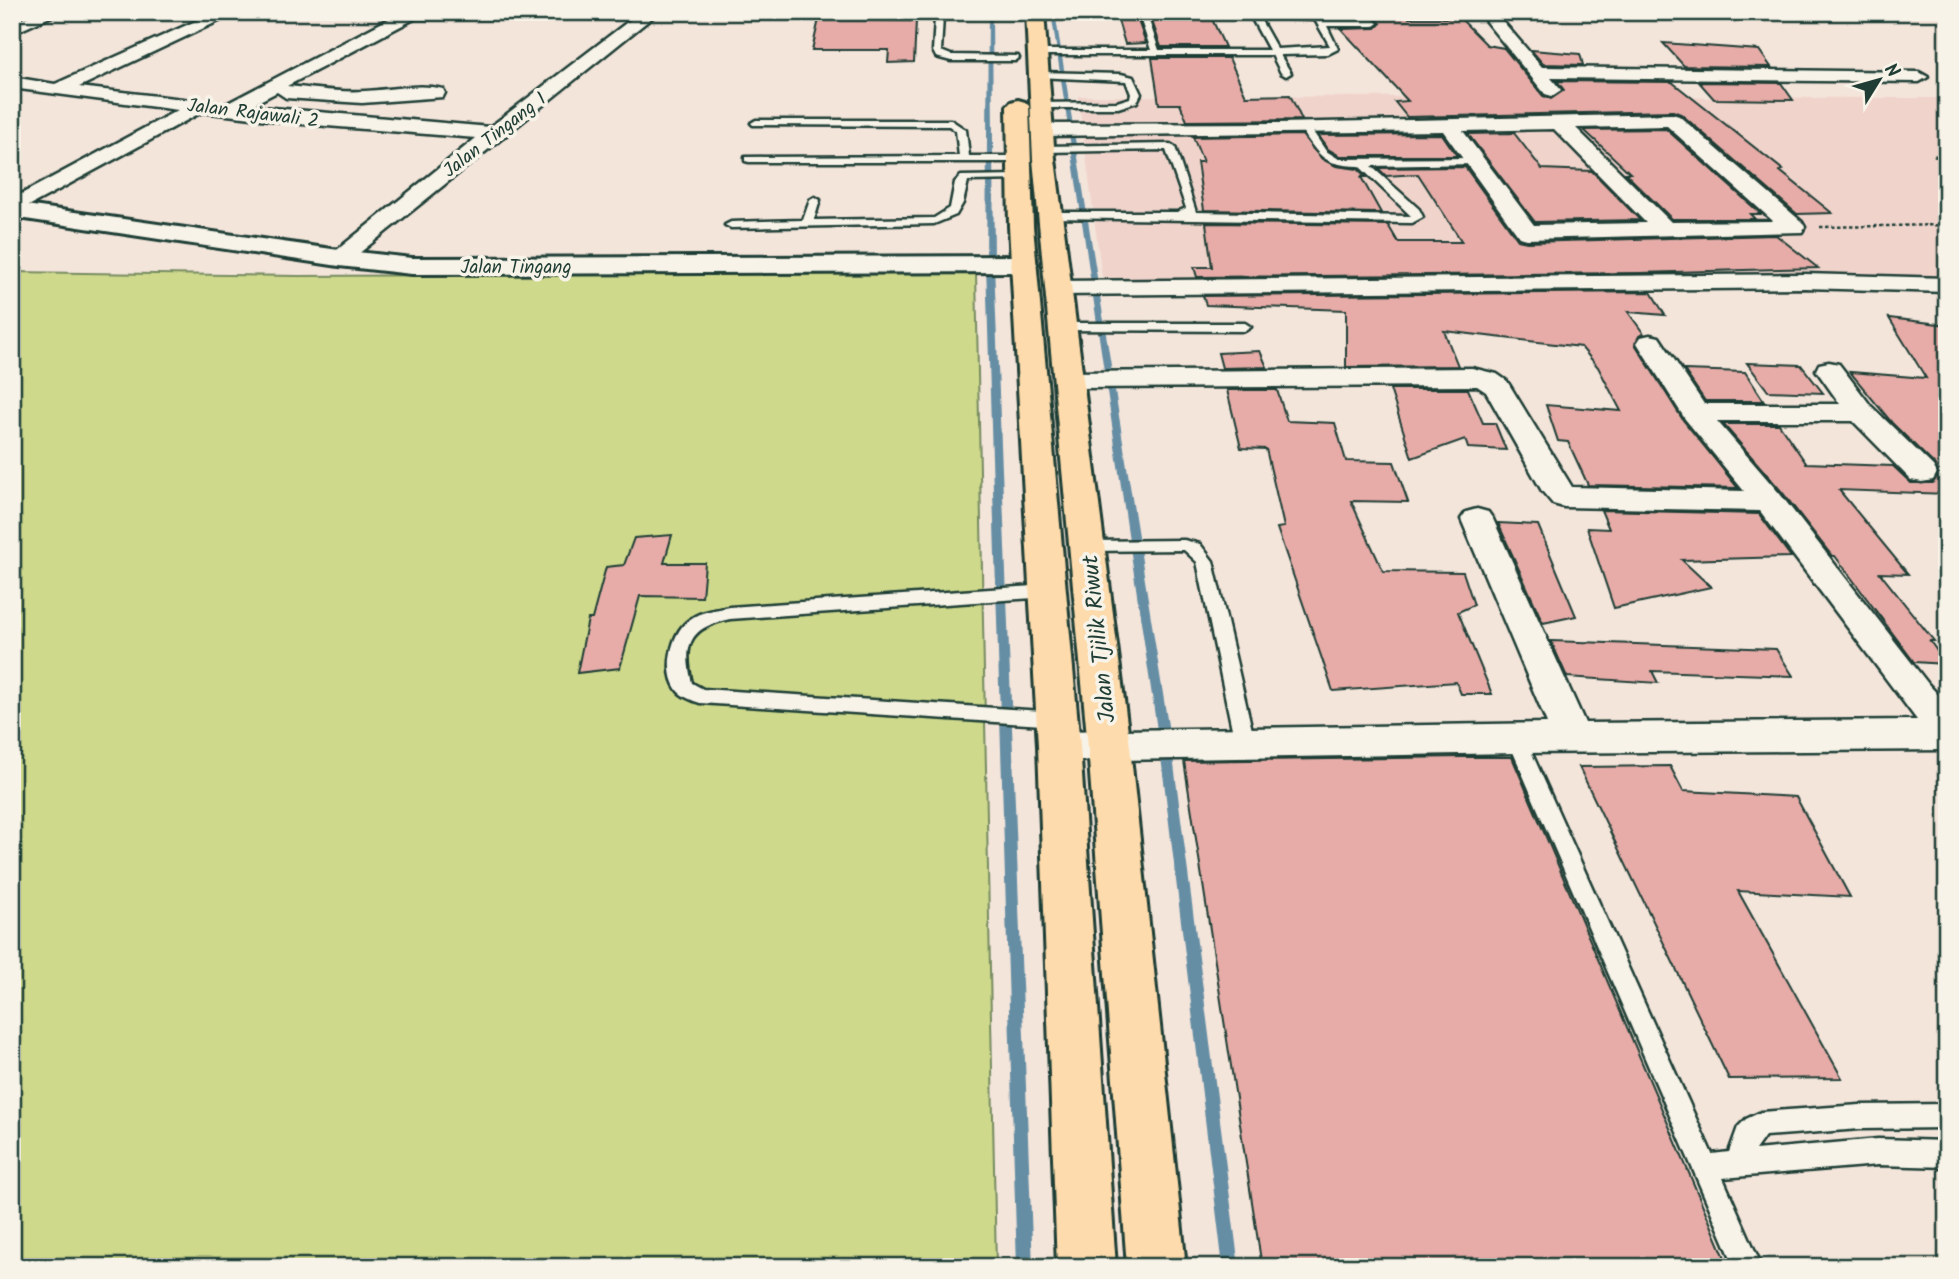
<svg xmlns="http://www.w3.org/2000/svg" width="1959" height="1279" viewBox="0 0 1959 1279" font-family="Kalam,sans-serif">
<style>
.built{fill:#f0d4cc}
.green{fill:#ced98c;stroke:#768b60;stroke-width:2}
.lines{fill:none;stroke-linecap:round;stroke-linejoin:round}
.stream{fill:#658ea4;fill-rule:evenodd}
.building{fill:#e7aca8;stroke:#1f3d34;stroke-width:2}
.service-casing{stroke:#1f3d34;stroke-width:5}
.minor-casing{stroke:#1f3d34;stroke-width:5}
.secondary-casing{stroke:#1f3d34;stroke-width:6}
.trunk-casing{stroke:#1f3d34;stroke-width:6}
.path{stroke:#1f3d34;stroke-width:2.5;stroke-dasharray:3.5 2.5;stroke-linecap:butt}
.service{fill:#f7f3e8;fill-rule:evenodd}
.minor{fill:#f7f3e8;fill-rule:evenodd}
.secondary{fill:#f7f3e8;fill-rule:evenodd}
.trunk{fill:#fedbac;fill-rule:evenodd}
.labels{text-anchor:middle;stroke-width:7;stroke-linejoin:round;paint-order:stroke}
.far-street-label{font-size:19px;fill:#1f3d34;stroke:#f7f3e8}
.street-label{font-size:23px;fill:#1f3d34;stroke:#f7f3e8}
</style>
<rect width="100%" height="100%" fill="#f4e5db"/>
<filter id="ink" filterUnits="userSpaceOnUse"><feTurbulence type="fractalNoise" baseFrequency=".0143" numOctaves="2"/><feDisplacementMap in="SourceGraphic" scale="14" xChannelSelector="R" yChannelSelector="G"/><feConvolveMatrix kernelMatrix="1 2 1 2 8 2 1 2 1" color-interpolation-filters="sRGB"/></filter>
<g filter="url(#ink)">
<path class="built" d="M1078,96L1947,98V283L1102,279Z"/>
<path class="green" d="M12,272L298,276L976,272L996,1267H12Z"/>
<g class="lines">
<path class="stream" d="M988,12H992L994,264L1033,1267H1017L986,264Z
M1051,12H1055L1173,757L1239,1267H1223L1161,757Z"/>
</g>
<path class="building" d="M1378,12H1408L1409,18H1460L1487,45L1504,48L1543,96L1551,99L1564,90L1557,81L1672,82L1783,170L1780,171L1832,213L1797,214L1681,114L1673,111L1407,117L1395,102L1408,101L1341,29L1376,28L1381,23L1373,17Z
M1117,17L1137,18L1146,43L1125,44Z
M1151,18L1212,19L1225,47H1161Z
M819,19L916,21L914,62L888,63L889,50H812Z
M1663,43L1759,50L1771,67L1684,66Z
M1531,50L1580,54L1583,65L1543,64Z
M1152,58H1229L1246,96L1290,95L1302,120L1187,121L1180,104H1159Z
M1699,82L1781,83L1793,100L1714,99Z
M1666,129L1761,214H1750L1755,219H1672L1625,173H1630L1584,130Z
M1514,133L1542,169L1592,171L1640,220L1535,222L1468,134Z
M1442,134L1457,156H1340L1328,149L1318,135Z
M1302,135L1322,159L1336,166L1358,169L1366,177H1361L1381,213L1204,210L1197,162H1203L1193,137Z
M1465,167L1518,240L1527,242L1776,235L1818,268L1640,273L1197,277L1194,267H1212L1206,223L1388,225L1398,242H1462L1418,174L1386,176L1378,168Z
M1651,292L1665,315L1628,312L1644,334L1639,336L1635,344L1683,420L1738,488L1588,485L1568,442L1558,441L1546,405L1621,411L1598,367L1581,347L1444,331L1458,366L1346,367V310L1206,305L1203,296Z
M1889,318L1947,325V494L1839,490L1908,574L1880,573L1934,641H1930L1946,664L1914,662L1835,556H1832L1782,492L1723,424H1779L1806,463L1893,466L1911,483H1933L1939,474L1935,465L1892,423L1850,372L1926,378Z
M1260,351L1267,367L1222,368L1218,353Z
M1747,363L1801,365L1823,393L1768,391Z
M1684,370L1745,372L1764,401H1705Z
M1390,389H1468L1483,423H1495L1506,450L1468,448L1465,439L1412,458Z
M1227,390H1277L1287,421L1335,423L1346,461L1394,462L1408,502L1351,501L1383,571L1463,572L1474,605L1458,612L1492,694H1461L1456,682L1333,691L1277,528L1284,527L1266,449L1241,448Z
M1601,510L1759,514L1791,557L1682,560L1711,587L1614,608L1587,528L1609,529Z
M1498,523L1538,525L1576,616L1543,623Z
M672,535L664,563H705L702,597L640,596L620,668L577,673L588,619H592L606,567L624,565L634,538Z
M1551,641L1776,649L1793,676L1652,671L1658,683L1567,677Z
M1463,757H1512L1729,1267H1262L1184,761Z
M1670,766L1683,791L1796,797L1850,897L1738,891L1842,1078L1729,1079L1579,767Z"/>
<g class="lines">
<defs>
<path id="service" d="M1016,12L1013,16L943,17L941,51L951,55L1018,56L1019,58L1015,61H951L936,57L933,51L935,18H875L871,16L875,14Z
M1070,12L1306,13L1321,16L1324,20H1374L1378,23L1374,26H1327L1338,49L1328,54L1280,55L1291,73L1286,76L1281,73L1272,55H1035L1034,53L1038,50H1151L1139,15ZM1147,15L1251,17L1269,50H1159ZM1259,17L1315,20L1330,46L1277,49Z
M1039,72L1121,74L1133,77L1141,94L1137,102L1118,108H1041L1036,105L1038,103L1117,102L1130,98L1131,94L1126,81L1036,77L1034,75Z
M756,120H951L966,130L969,156H1017L1022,159L1017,162H749L745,161V157L959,156L956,131L949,126L753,125L751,123Z
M1305,125L1309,126L1326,151L1339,159L1475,158L1480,161L1475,164L1371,166L1419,209L1423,217L1412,223L1050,218L1044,215L1050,212H1177L1186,208L1166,150L1044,152L1039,149L1044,146L1170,144L1175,147L1196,212L1411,216L1359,166C1323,165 1319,156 1300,128Z
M1019,175L1023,176V180L968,181L963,203L956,215L934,224L731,228L725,225L731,222L803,220L810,200L815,197L820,200L814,220L934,218L950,208L955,182L961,176Z
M1062,323H1245L1251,327L1245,331L1057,330L1056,327Z
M1184,540L1200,544L1213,561L1255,743L1252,748L1245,751L1238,748L1235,743L1197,562L1184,550L1088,551L1080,546L1088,541Z
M1049,585L1057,591L1049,597L730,619C691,627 682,643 692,683L703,689L1058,712L1065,714L1067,719L1065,724L1058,726L700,703C693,701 681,696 677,690C663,671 671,633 689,620C700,611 716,610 730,607Z
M1516,730L1523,733L1525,738L1712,1154L1729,1152L1738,1127L1746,1119L1761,1112L1860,1105L1947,1104V1128L1860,1129L1765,1136L1755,1150L1878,1139L1947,1141V1167L1878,1165L1723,1178L1762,1267H1735L1507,738L1509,733Z"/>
<path id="minor" d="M38,12H61L12,34V23Z
M216,12H238L79,87L226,104L402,12H659L347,263H331L327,258L476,138L302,124L202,112L12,215V199L178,110L12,88V77L55,84ZM634,17L490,127L250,106L277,92L286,98L362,103L443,97L445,93L443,89C417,83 391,90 365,91C340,93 312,88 287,86L416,18Z
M1271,12H1375V13L1367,18L1279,17Z
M1478,12H1495L1542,67L1919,72L1928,77L1919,82L1551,78L1561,90L1552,96L1545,94Z
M1672,114L1679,116L1802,222L1805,227L1802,232L1527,239L1519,237L1443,131L1043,136L1036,134L1033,130L1036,126L1043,124L1279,123ZM1667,126L1773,221L1671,222L1576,128ZM1554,129L1646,223L1534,225L1463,131Z
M1805,274L1947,278V292L1805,288L1057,295L1048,293L1045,288L1048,283L1057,281Z
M1650,335L1659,337L1704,404H1840L1816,370L1819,364L1829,362L1839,364L1871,406L1933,466L1937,473L1933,480L1922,482L1911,480L1853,421H1717L1780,494L1929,685L1947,704V750L1516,753L1059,761L1046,757L1040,746L1046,735L1059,731L1547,723L1461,519L1466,512L1477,509L1488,512L1493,519L1585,723L1917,720L1760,511L1564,507L1553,504L1542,491L1486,392L1477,386L1070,388L1060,386L1056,380L1060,374L1070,372L1472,368L1497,374L1507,381L1572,487L1744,491L1685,419L1637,343L1641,337Z"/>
<path id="secondary" d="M12,203L339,250L412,258L1024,256L1033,258L1037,264L1033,270L1024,272L412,274L339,266L12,217Z"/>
<path id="trunk" d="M1026,12H1044L1055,159L1130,747L1186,1267H1127L1088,747L1033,159Z
M1018,100L1025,102L1029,106L1033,226L1080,746L1116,1267H1057L1038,746L1009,226L1007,106L1011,102Z"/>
</defs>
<use href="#service" class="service-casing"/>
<use href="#minor" class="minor-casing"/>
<use href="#secondary" class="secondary-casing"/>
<use href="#trunk" class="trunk-casing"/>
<path class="path" d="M1934,155L1947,164
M1820,227L1947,225"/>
<use href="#service" class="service"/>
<use href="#minor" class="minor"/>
<use href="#secondary" class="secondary"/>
<use href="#trunk" class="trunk"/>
</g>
</g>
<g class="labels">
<g class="far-street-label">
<text transform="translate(253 112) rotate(7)" y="7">Jalan Rajawali 2</text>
<text transform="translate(494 134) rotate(-38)" y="7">Jalan Tingang 1</text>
<text x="516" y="273">Jalan Tingang</text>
</g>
<g class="street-label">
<text transform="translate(1098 639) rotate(-96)" y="8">Jalan Tjilik Riwut</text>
</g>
</g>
<rect width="1959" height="1279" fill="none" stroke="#f7f3e8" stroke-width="42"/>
<rect x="21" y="21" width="1917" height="1237" fill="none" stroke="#1f3d34" stroke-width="2.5" filter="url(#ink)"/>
<g transform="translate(1879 80) rotate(53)" stroke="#f7f3e8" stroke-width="5" paint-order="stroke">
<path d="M0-5L12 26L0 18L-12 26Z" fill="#1f3d34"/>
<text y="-10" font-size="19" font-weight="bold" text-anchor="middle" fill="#1f3d34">N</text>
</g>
</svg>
